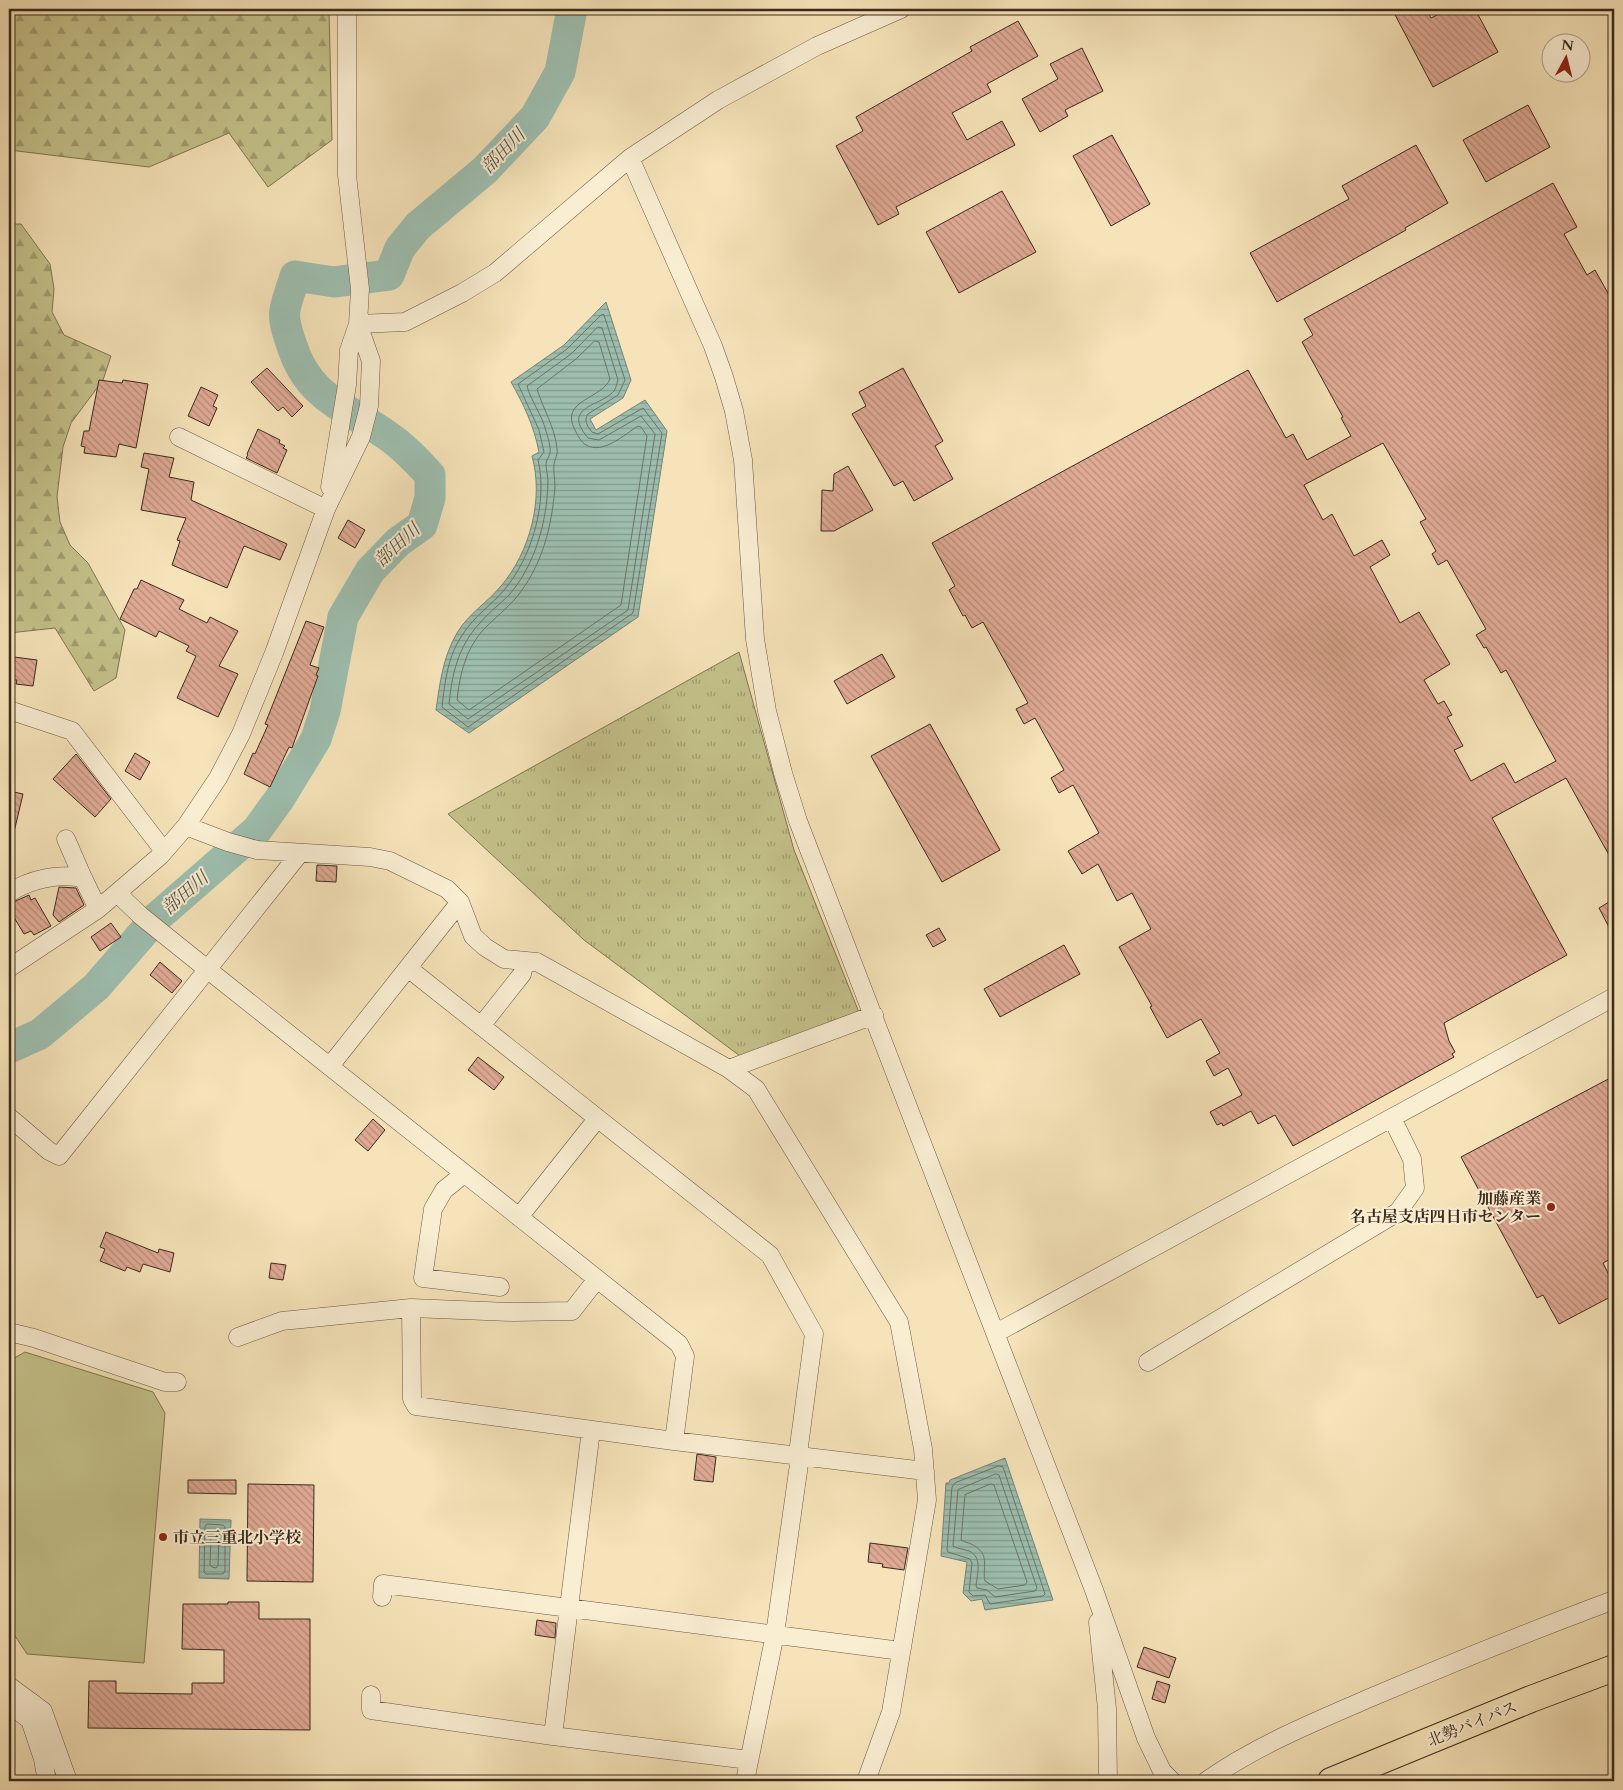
<svg xmlns="http://www.w3.org/2000/svg" width="1623" height="1790" viewBox="0 0 1623 1790" font-family="Cardo,'Noto Serif JP',serif">
<style>
.grass{fill:url(#grass-tufts);stroke:#807653}
.forest{fill:url(#forest-firs);stroke:#807653}
.garden{fill:#c4c18a;stroke:#807653}
.water{fill:url(#water-rules);stroke:#768374}
.lines{fill:none;stroke-linecap:round;stroke-linejoin:round}
.shore{stroke:#6c7466;stroke-width:1}
.river{stroke:#9dbeaf;stroke-width:31}
.building{fill:url(#building-back-hatch);stroke:#3b2a1c;fill-rule:evenodd}
.minor-casing{stroke:#6a5843;stroke-width:19}
.highway-casing{stroke:#3b2a1c;stroke-width:28}
.minor{stroke:#f9edd2;stroke-width:18}
.highway{stroke:#f6e3b9;stroke-width:26}
.poi-dot{fill:#8f2418;stroke:#f9edd2;stroke-width:2}
.labels{text-anchor:middle;stroke-width:4;stroke-linejoin:round;paint-order:stroke}
.poi-label{font-size:16px;font-weight:bold;fill:#3b2a1c;stroke:#f9edd2;text-anchor:end}
.street-label{font-size:16px;fill:#3b2a1c;stroke:#f9edd2}
.water-label{font-size:18px;font-style:italic;fill:#544f41;stroke:#f9edd2}
</style>
<defs>
<pattern id="grass-tufts" width="24" height="20" patternUnits="userSpaceOnUse" patternTransform="scale(1.25)"><rect width="24" height="20" fill="#c4c18a"/><path d="M3 7l-1-3M5 7V3M7 7l1-3M15 17l-1-3M17 17v-4M19 17l1-3" fill="none" stroke="#a09d70"/></pattern>
<pattern id="forest-firs" width="22" height="20" patternUnits="userSpaceOnUse" patternTransform="scale(1.25)"><rect width="22" height="20" fill="#c4c18a"/><path d="M5 1l3.5 6h-7zM16 11l3.5 6h-7z" fill="#a09d70"/></pattern>
<pattern id="water-rules" width="6" height="5" patternUnits="userSpaceOnUse" patternTransform="scale(1.25)"><rect width="6" height="5" fill="#9dbeaf"/><path d="M0 2.5h6" fill="none" stroke="#819b8e"/></pattern>
<pattern id="building-back-hatch" width="6" height="6" patternUnits="userSpaceOnUse" patternTransform="scale(1.25)"><rect width="6" height="6" fill="#e0aa95"/><path d="M-1 5l2 2M0 0l6 6M5-1l2 2" fill="none" stroke="#b78b79"/></pattern>
</defs>
<rect width="100%" height="100%" fill="#f6e3b9"/>
<filter id="stains"><feTurbulence type="fractalNoise" baseFrequency=".004" numOctaves="4"/><feColorMatrix values="0 0 0 0 .2 0 0 0 0 .09 0 0 0 0 .02 0 0 0 .5 -.17"/></filter>
<radialGradient id="worn" r=".72"><stop offset=".6" stop-color="#630" stop-opacity="0"/><stop offset="1" stop-color="#630" stop-opacity=".3"/></radialGradient>
<path class="grass" d="M739,652L794,850L860,1015L740,1056L584,940L448,814Z"/>
<path class="forest" d="M9,9H329L332,140L268,187L229,133L149,167L9,150Z
M9,224H21L50,264L54,289L52,312L64,335L111,356L103,380L71,423L63,447L57,497L60,522L70,545L88,563L125,630L116,678L94,691L55,628L9,633Z"/>
<path class="garden" d="M25,1352L153,1392L165,1413L144,1663L27,1654L9,1627V1361Z"/>
<path class="water" d="M606,302L631,380L623,398L590,419L596,430L645,400L667,431L638,617L469,733L436,710C440,682 443,657 457,633C468,614 488,602 501,586C530,552 544,499 532,456L539,452C534,426 524,405 511,382L564,345Z
M1005,1458L1053,1600L985,1610L982,1599L971,1601L963,1593L967,1562L941,1556L946,1483H949L950,1480Z
M200,1519L231,1520L229,1579L199,1578Z"/>
<g class="lines">
<path class="shore" d="M604,315L625,380L618,395L588,414C583,421 588,427 592,432L598,434L643,408L662,433L633,613L468,727L442,707C445,681 448,655 463,634C474,616 492,605 505,589C532,557 548,501 538,460L544,452L539,430L518,384L567,349L601,315Z
M598,327L602,328L618,380C617,383 616,388 614,391C600,407 561,406 588,438L599,440L641,416L655,434L628,610L468,719L449,704C452,674 458,647 479,624C488,613 499,605 509,595C535,565 547,522 548,482C548,476 546,470 546,464C546,460 549,457 550,453C551,447 548,438 546,431C542,415 531,401 527,386L571,354Z
M595,341L599,342L610,379C602,399 559,400 575,430C578,436 581,442 586,445C603,455 625,434 638,426L641,427L647,436L621,605L469,710L457,700C460,673 466,648 485,628C495,618 506,609 515,599C542,567 552,527 555,486C555,479 553,470 554,464C555,458 558,455 557,449C555,427 543,409 537,389L576,359Z
M999,1466L1003,1467L1045,1594L1043,1596L990,1604L985,1595L973,1596L969,1592L972,1563L970,1559L948,1552L947,1550L952,1487L955,1483Z
M996,1474L999,1475L1037,1588L1035,1591L995,1597L987,1590L977,1588L976,1586C977,1575 983,1557 969,1551C964,1549 958,1549 953,1546L958,1490Z
M991,1484L994,1485L1027,1582L1025,1585L998,1589L985,1581C982,1569 990,1556 976,1547C972,1543 966,1543 961,1540L965,1495Z
M207,1524L223,1525L225,1527V1571L223,1574H206L204,1572L205,1527Z
M213,1531H217L219,1533L218,1565L216,1568L212,1567L210,1565L211,1533Z"/>
<path class="river" d="M9,1048L40,1034L96,987L156,918L257,830L280,798L316,739L325,711L343,617L370,571L398,542L422,525L430,498V475C417,461 404,447 388,436C345,406 308,399 291,343C288,334 283,320 285,310C287,298 292,287 295,276L334,282L389,275L400,248L418,226L485,170L535,117L560,72L572,9"/>
</g>
<path class="building" d="M1392,9H1426L1431,18L1449,9H1475L1498,52L1433,87Z
M1018,21L1038,56L987,84L991,92L952,113L967,140L1002,121L1015,145L896,207L899,214L878,225L836,146L863,131L856,117L972,51L970,47Z
M1082,48L1103,91L1065,110L1068,116L1040,132L1022,99L1058,79L1050,64Z
M1528,105L1550,147L1486,182L1463,140Z
M1112,135L1150,204L1111,226L1073,156Z
M1416,145L1448,203L1405,228L1406,230L1277,302L1250,253L1349,199L1342,186Z
M1553,183L1577,227L1564,234L1587,275L1595,270L1614,304V864L1566,778L1492,818L1567,955L1444,1023L1449,1041L1455,1052L1452,1054L1454,1057L1293,1146L1275,1115L1258,1124L1251,1111L1223,1126L1222,1123L1217,1125L1210,1112L1242,1095L1228,1068L1214,1076L1206,1061L1220,1053L1201,1019L1167,1038L1150,1007L1152,1006L1119,947L1151,929L1132,893L1117,901L1098,864L1082,874L1068,851L1099,833L1073,785L1059,793L1051,778L1064,770L1035,718L1024,724L1016,709L1028,703L983,622L972,628L965,615L963,616L949,590L955,586L932,543L1248,370L1286,438L1293,434L1307,460L1351,436L1341,418L1343,417L1302,342L1313,335L1304,319ZM1383,443L1426,519L1420,522L1436,551L1432,554L1438,565L1447,560L1486,629L1476,635L1484,648L1486,647L1501,673L1506,670L1556,761L1515,783L1504,763L1471,781L1454,750L1463,746L1447,717L1452,715L1444,701L1438,704L1424,680L1450,664L1419,612L1400,623L1370,567L1390,555L1382,540L1354,556L1332,514L1323,520L1304,485Z
M1002,191L1036,252L959,293L926,232Z
M267,368L303,406L292,417L283,407L278,411L251,382Z
M903,368L943,441L935,446L953,479L914,501L903,481L894,486L852,414L866,406L859,392Z
M99,380L122,383L123,380L148,384L136,448L119,444L116,457L84,453L85,447L81,446L84,431H89Z
M201,387L218,395L213,406L217,408L209,426L188,416Z
M258,429L280,440L279,443L285,446L283,448L287,450L277,473L246,458L248,455L247,454Z
M144,453L174,458L169,477L194,482L191,500L287,544L280,560L244,546L227,588L172,565L180,541L177,540L186,518L141,510L149,469L141,467Z
M848,466L873,510L834,531H821L822,490L833,491L834,474Z
M348,520L365,530L355,548L338,538Z
M141,580L184,600L179,609L207,623L210,617L238,631L219,666L238,674L218,717L177,698L196,656L186,651L189,646L159,631L156,637L120,619L134,589H137Z
M306,621L324,627L310,665L319,668L316,675L318,676L292,748L289,747L270,787L244,774L253,753L255,754L268,725L265,724Z
M882,654L895,677L847,704L834,681Z
M14,657L37,660L33,686L16,684L17,680H12Z
M930,724L1000,850L942,882L871,756Z
M135,753L150,762L140,780L125,771Z
M76,754L111,799L95,817L53,779Z
M9,791L23,794L14,832H9Z
M317,865L337,866L336,882L316,881Z
M59,887L76,888L84,905L59,922L53,915Z
M29,895L31,900L35,898L51,926L34,935L31,931L24,934L9,909V904Z
M1614,899V937L1599,908Z
M111,923L121,937L100,951L91,937Z
M939,928L946,940L933,947L926,935Z
M1064,945L1080,974L1000,1017L984,989Z
M160,962L182,981L172,993L150,975Z
M478,1057L504,1077L494,1090L468,1070Z
M1614,1076V1257L1603,1263L1614,1285V1295L1559,1324L1543,1295L1537,1298L1461,1157Z
M373,1119L385,1130L368,1151L355,1140Z
M106,1232L158,1253L159,1249L174,1253L170,1272L143,1264L140,1272L127,1267L125,1271L100,1261L105,1249L100,1247Z
M271,1263L286,1265L283,1280L269,1278Z
M697,1454L716,1457L713,1482L694,1480Z
M188,1480H236V1494L188,1493Z
M248,1484L314,1485L313,1582L247,1581Z
M870,1543L908,1548L904,1570L882,1567L883,1564L868,1562Z
M228,1602H259V1619H310V1730L88,1728L89,1681H116V1693L192,1694V1683H224V1650L182,1649L183,1604H228Z
M537,1620L556,1623L555,1638L535,1635Z
M1144,1647L1176,1658L1169,1678L1137,1667Z
M1157,1681L1170,1685L1165,1703L1152,1699Z"/>
<g class="lines">
<defs>
<path id="minor" d="M630,158L713,346L724,377L734,411L743,460L755,639L767,711L783,773L798,821L1094,1590L1146,1738L1162,1771L1172,1781
M358,324L405,322L462,293L495,273L630,158L718,100L817,46L901,9
M179,437L326,509
M330,487L347,385L349,350L358,324L360,289L347,175V9
M9,710L72,731L164,851
M186,826L228,842L257,850L370,857L390,861L447,889L460,902L473,936L485,947L504,959L537,962L729,1069L756,1089L899,1322L923,1449L927,1500L891,1712L866,1781
M66,839L83,878
M9,893C30,879 59,873 83,878L98,909
M117,893L141,916L207,969L679,1344L685,1356L674,1441
M9,968L98,909L160,856L186,826L218,778L241,734L274,653L326,509L361,437L369,406L371,361L358,324
M408,968L770,1255L814,1334L799,1446L800,1457L775,1634L745,1781
M481,1026L522,974L525,961
M330,1066L460,902
M729,1069L874,1015
M9,1117L49,1151L59,1156L300,853
M464,1174L444,1190L433,1209L423,1278L500,1287
M519,1217L597,1119
M411,1308L412,1399L416,1406L674,1441L925,1471
M9,1332L34,1338L165,1382H177
M996,1333L1614,997
M238,1337L282,1321L411,1308L513,1312L572,1311L597,1279
M1148,1362L1398,1212L1415,1188L1412,1159L1392,1118
M591,1430L553,1736L749,1760
M382,1597L383,1584L901,1651
M1098,1622L1107,1709L1108,1781
M9,1686L43,1711L68,1781
M371,1695V1710L553,1736
M9,1704L30,1720L43,1759L47,1781
M1206,1781C1257,1745 1315,1722 1372,1697C1452,1663 1533,1630 1614,1600"/>
<path id="highway" d="M1331,1781L1531,1699L1614,1668"/>
</defs>
<use href="#minor" class="minor-casing"/>
<use href="#highway" class="highway-casing"/>
<use href="#minor" class="minor"/>
<use href="#highway" class="highway"/>
</g>
<g class="poi-dot">
<circle cx="1551" cy="1207" r="5"/>
<circle cx="163" cy="1537" r="5"/>
</g>
<g class="labels">
<g class="poi-label">
<text x="1541" y="1204">加藤産業<tspan x="1541" dy="18">名古屋支店四日市センター</tspan></text>
<text x="173" y="1543" text-anchor="start">市立三重北小学校</text>
</g>
<g class="street-label">
<text transform="translate(1472 1723) rotate(-22)" y="6">北勢バイパス</text>
</g>
<g class="water-label">
<text transform="translate(503 151) rotate(-46)" y="6">部田川</text>
<text transform="translate(397 545) rotate(-43)" y="6">部田川</text>
<text transform="translate(185 893) rotate(-41)" y="6">部田川</text>
</g>
</g>
<rect width="1623" height="1790" fill="none" stroke="#f6e3b9" stroke-width="30"/>
<rect x="10" y="10" width="1603" height="1770" fill="none" stroke="#3b2a1c" stroke-width="2.5"/>
<rect x="15" y="15" width="1593" height="1760" fill="none" stroke="#3b2a1c"/>
<g transform="translate(1566 58) rotate(7)"><circle r="24" fill="#f9edd2" stroke="#ad9f89"/>
<path d="M0-4L9 19L0 12L-9 19Z" fill="#8f2418"/>
<text y="-8" font-size="14" font-weight="bold" text-anchor="middle" fill="#3b2a1c">N</text>
</g>
<rect width="100%" height="100%" filter="url(#stains)"/>
<rect width="100%" height="100%" fill="url(#worn)"/>
</svg>
